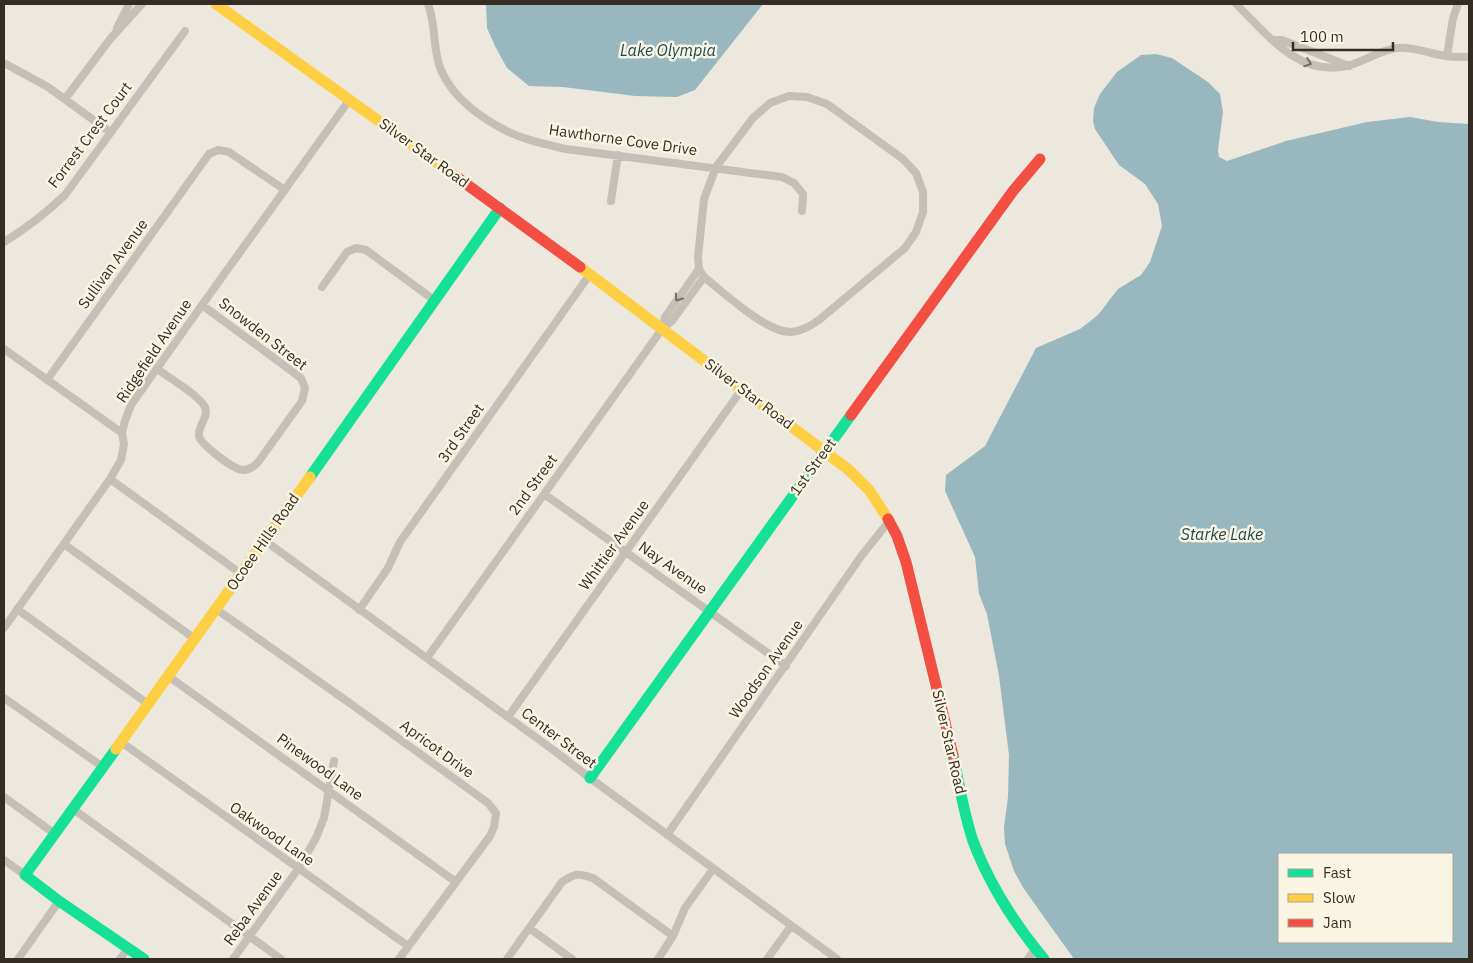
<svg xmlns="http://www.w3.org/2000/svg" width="1473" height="963" viewBox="0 0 1473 963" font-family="'IBM Plex Sans',sans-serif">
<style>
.water{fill:#99b7be;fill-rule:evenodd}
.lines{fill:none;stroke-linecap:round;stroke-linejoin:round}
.street{stroke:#c5c0b7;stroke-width:8}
.fast{stroke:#16e098;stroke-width:11}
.slow{stroke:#ffcf43;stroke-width:11}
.jam{stroke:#f24e42;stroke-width:11}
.oneway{stroke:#766f67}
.labels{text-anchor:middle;stroke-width:5;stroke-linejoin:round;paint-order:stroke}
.street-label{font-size:15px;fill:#352d25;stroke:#faf4e3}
.water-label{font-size:16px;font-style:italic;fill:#194758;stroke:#faf4e3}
</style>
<rect width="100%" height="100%" fill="#ece8dd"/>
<path class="water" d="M486,4H763L695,90L677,97L635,96L563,87L529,86L507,68L496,48L487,28Z
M1156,54L1172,58L1208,82L1220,94L1223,112L1218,150L1219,157L1227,161L1286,141L1367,122L1410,117L1438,122L1469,124V959H1074L1024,889L1014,871L1005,844L1004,827L1008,797L1009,755L999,676L987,614L979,594L975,557L945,491L946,475L985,446L1036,348L1080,329L1098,315L1118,289L1141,275L1150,262L1162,226L1158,204L1145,184L1119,165L1095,129L1093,121L1094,108L1100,94L1117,72L1141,55ZM1279,854H1452V942H1279Z"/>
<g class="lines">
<path class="street" d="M428,4C435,22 433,38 437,56C443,89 473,113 501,128C520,139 545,144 566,149L782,177L794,183L803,194L802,211
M1236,4C1267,34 1298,77 1347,66C1364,62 1380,50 1397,48C1413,46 1431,54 1446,56C1454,57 1462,57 1469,57
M117,28L129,4
M1274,40H1282L1349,66
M1447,56L1453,18L1458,4
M4,63L48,87L110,132
M789,96L807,97L827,104L903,159L916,173L923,192V212L916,232L905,248L819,320C810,326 802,331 791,332C767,333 723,292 704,277L699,269L698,257L704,199L716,167L753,118L770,103Z
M65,99L111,38L142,4
M611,201L618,155
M4,242C27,228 46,213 65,195L185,31
M322,287L347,252L356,248L366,250L434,300
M662,329L665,317L699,269
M4,349L122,433
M157,369C167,376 201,397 205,407C209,418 198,424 199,436C200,444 234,470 243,470C250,470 255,466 259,461L302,401L305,388L301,378L202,305
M47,380L209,154L218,150L229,152L285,190
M110,479L240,573
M544,494L786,666
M264,540L556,752L590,778L837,959
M64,544L195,639
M17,609L148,704
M216,609L351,704L488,803L496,813L494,827L490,836L399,959
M359,610L388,568L400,542L590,274
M4,628L110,479L121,460L124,444L122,433L125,421L131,405L202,305L350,99
M427,658L662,329L672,321L704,277
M168,676L456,882
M4,698L103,767
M508,717L742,389
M121,742L408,946
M4,797L55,834
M73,809L281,959
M667,835L862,555L890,520
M4,860L25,875
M529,928L572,959
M18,959L59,901
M120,959L128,948
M233,959L298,869L316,838L324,818L334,761
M507,959L562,882C575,873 579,873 593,878L673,936
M658,959L673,936L685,908L713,869
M767,959L791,926
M1028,959L1035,949"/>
<path class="fast" d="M310,477L500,208
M116,749L25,875L59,901L144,959
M953,755C959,784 964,814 973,841C989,884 1015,924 1044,959
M590,778L851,415"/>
<path class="slow" d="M216,4L458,178
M580,267L849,470L869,490L888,519
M116,749L310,477"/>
<path class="jam" d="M458,178L580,267
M851,415L1013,191L1040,159
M888,519L897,536L906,562L953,755"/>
</g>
<defs><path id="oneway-chevron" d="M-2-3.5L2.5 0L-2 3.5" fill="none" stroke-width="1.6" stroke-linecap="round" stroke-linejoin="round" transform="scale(1.25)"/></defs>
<g class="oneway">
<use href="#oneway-chevron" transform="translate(1308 63) rotate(20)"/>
<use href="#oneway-chevron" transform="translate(678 298) rotate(125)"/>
</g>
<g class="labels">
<g class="street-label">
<text transform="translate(90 135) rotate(-53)" y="5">Forrest Crest Court</text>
<text transform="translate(623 140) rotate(8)" y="5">Hawthorne Cove Drive</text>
<text transform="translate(424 153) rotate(36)" y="5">Silver Star Road</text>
<text transform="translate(113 264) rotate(-54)" y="5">Sullivan Avenue</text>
<text transform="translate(263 334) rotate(38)" y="5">Snowden Street</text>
<text transform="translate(154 351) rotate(-56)" y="5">Ridgefield Avenue</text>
<text transform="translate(749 394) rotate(37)" y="5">Silver Star Road</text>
<text transform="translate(461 433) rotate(-55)" y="5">3rd Street</text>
<text transform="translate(813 467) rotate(-54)" y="5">1st Street</text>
<text transform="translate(533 485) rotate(-54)" y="5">2nd Street</text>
<text transform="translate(263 542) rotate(-55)" y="5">Ocoee Hills Road</text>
<text transform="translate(614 545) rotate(-54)" y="5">Whittier Avenue</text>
<text transform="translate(673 568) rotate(35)" y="5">Nay Avenue</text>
<text transform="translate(766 669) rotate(-55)" y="5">Woodson Avenue</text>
<text transform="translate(559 738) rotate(37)" y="5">Center Street</text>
<text transform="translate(949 742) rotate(77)" y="5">Silver Star Road</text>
<text transform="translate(437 749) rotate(36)" y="5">Apricot Drive</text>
<text transform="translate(320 767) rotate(36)" y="5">Pinewood Lane</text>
<text transform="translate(272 834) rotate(35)" y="5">Oakwood Lane</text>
<text transform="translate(253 908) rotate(-54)" y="5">Reba Avenue</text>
</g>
<g class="water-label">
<text x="668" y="56">Lake Olympia</text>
<text x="1222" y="540">Starke Lake</text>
</g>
</g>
<rect width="1473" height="963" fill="none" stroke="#352d25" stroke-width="10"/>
<rect x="1278" y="853" width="175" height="90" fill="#faf4e3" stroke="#aba497"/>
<rect x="1288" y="869" width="25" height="8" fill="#16e098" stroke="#aba497"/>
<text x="1323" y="878" font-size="15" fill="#352d25">Fast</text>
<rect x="1288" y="894" width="25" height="8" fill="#ffcf43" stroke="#aba497"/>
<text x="1323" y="903" font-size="15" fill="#352d25">Slow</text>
<rect x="1288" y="919" width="25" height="8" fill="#f24e42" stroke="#aba497"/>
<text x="1323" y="928" font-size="15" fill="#352d25">Jam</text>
<path d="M1293 42v8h100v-8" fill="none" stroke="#352d25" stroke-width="2.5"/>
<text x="1300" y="42" font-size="15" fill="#352d25" stroke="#faf4e3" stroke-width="4" paint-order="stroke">100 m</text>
</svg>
